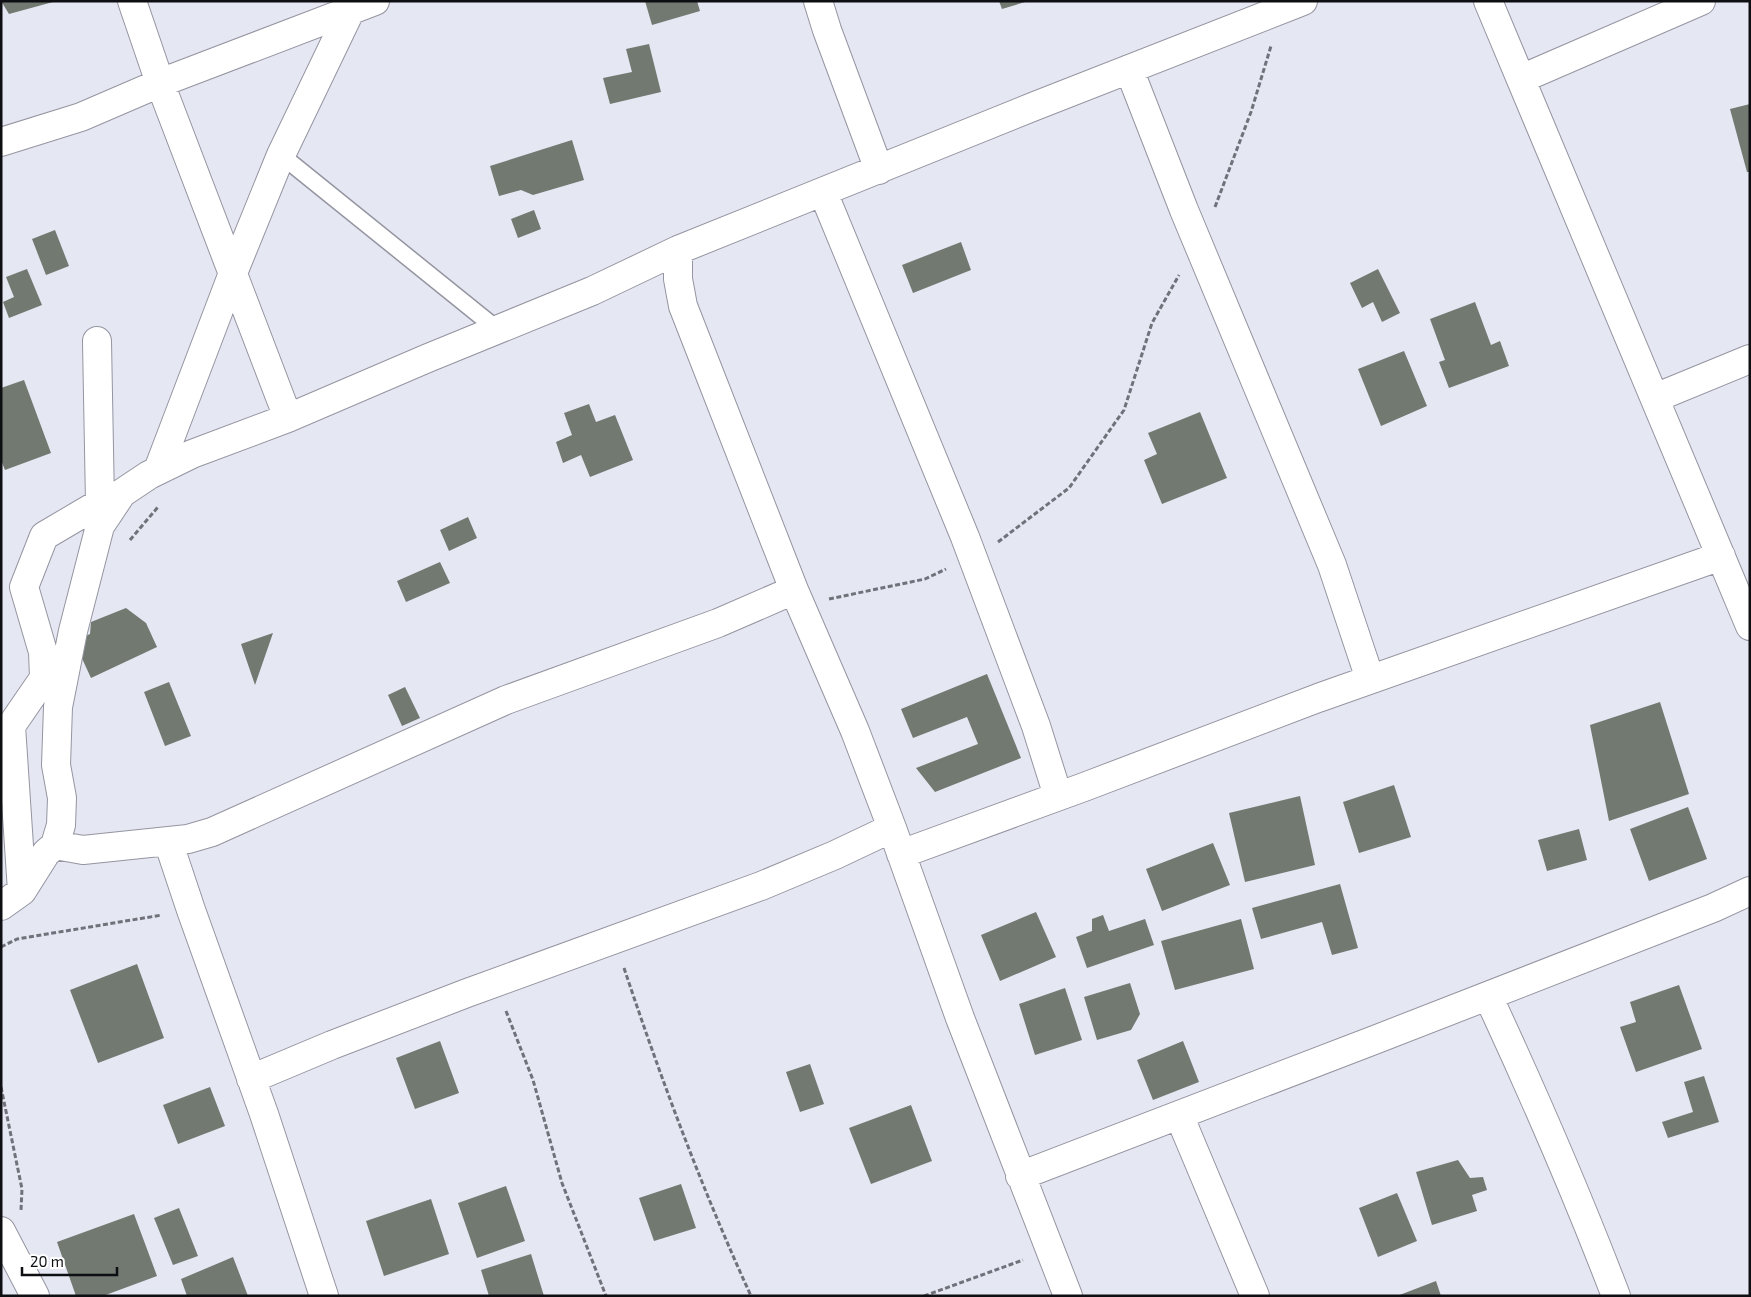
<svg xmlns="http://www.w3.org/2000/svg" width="1751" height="1297" viewBox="0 0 1751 1297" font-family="'Exo 2',sans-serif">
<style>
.building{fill:#717970}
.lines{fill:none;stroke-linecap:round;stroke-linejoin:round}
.lane-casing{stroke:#9495a1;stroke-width:19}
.street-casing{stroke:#9495a1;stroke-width:30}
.path{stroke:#707179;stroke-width:3;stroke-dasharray:5 2.5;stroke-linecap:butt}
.lane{stroke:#fff;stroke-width:16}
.street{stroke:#fff;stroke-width:28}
</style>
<rect width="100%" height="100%" fill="#e5e7f3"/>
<path class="building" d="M1,1H53V2L9,14Z
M645,1H697L700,11L652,25Z
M999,1H1025V2L1002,9Z
M649,44L661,92L610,104L603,78L632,72L626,49Z
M1750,104V172H1747L1730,109Z
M572,140L584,180L533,195L521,190L499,196L490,166Z
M534,210L541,229L518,238L511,219Z
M55,230L69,266L46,275L32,239Z
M961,242L971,270L913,293L902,265Z
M27,269L42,305L9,318L3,302L14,297L6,277Z
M1378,269L1400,313L1382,322L1373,302L1362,308L1350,283Z
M1475,302L1491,345L1500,341L1509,366L1449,388L1439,362L1445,360L1430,319Z
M1404,351L1427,406L1381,426L1358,369Z
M24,380L51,453L5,470L1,460V388Z
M589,404L596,422L615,415L633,460L590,477L581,455L563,463L556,442L572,435L564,413Z
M1200,412L1227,478L1162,504L1144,460L1157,454L1148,433Z
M468,517L477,538L449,551L440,530Z
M440,562L450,583L406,602L397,581Z
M126,608L146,623L157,647L91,678L74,641L90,634L91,622Z
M273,633L255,685L241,644Z
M987,674L1021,758L935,792L916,768L978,744L967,717L913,738L901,709Z
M169,682L191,736L165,746L144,692Z
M405,687L420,718L402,726L388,695Z
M1660,702L1689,794L1609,821L1590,725Z
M1394,785L1411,837L1359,853L1343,802Z
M1300,796L1315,865L1245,882L1229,813Z
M1688,807L1707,859L1649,881L1630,829Z
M1579,829L1587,860L1547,871L1538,840Z
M1213,843L1230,885L1162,911L1146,869Z
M1340,884L1358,948L1332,955L1322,922L1261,939L1252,908Z
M1036,912L1056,957L1000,981L981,935Z
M1103,915L1109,931L1145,919L1154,945L1087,968L1076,937L1092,931V919Z
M1241,919L1254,969L1175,990L1161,941Z
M137,964L164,1038L98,1063L70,990Z
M1130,983L1140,1014L1131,1030L1097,1040L1084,997Z
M1679,985L1702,1049L1636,1072L1620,1027L1636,1022L1630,1002Z
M1065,988L1082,1040L1035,1055L1019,1004Z
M440,1041L459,1093L415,1109L396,1058Z
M1183,1041L1199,1082L1153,1100L1137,1060Z
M810,1064L824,1104L800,1112L786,1072Z
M1704,1076L1719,1122L1668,1138L1662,1122L1693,1112L1684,1082Z
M210,1087L225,1126L178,1144L163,1105Z
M911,1105L932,1161L871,1184L849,1128Z
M1458,1160L1470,1178L1483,1177L1487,1190L1472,1195L1477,1211L1432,1225L1416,1172Z
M681,1184L696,1228L654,1241L639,1198Z
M506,1186L525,1241L477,1258L458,1203Z
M1397,1193L1417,1241L1378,1257L1359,1208Z
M431,1199L449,1254L384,1276L366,1221Z
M179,1208L198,1256L173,1265L154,1218Z
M134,1214L157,1276L103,1296H76L57,1242Z
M531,1254L544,1296H489L481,1270Z
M233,1257L248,1296H187L181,1279Z
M1436,1281L1441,1296H1397Z"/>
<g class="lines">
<defs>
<path id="lane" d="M281,155L498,330"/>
<path id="street" d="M132,1L160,83L288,418
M818,1L827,30L879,170
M1488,1L1750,626
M1129,69L1184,210L1332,565L1370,679
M1521,79L1701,1
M1,142L81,117L160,83L375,1
M823,192L965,537L1036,726L1058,796
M678,250V279L683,306L794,590L855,731L892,828L960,1018L1068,1296
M1655,398L1750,359
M158,470L233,273L281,155L355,1
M168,841L191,910L264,1114L324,1296
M55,845L83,850L188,839L212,832L506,700L718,623L794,590
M901,854L1084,787L1318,698L1721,556
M22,891L11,726L44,678L43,652L24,587L44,536L100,503L97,341
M1,906L22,891L46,853L55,845L61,825L62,798L56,765L58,707L73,631L100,526L122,493L149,475L192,454L288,418L428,358L592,291L678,250L1035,106L1303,1
M1488,996C1534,1095 1577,1194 1616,1296
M251,1079L332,1045L467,993L761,886L835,855L892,828
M1179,1115L1255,1296
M1020,1176L1377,1039L1713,908L1750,891
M1,1231L35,1296"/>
</defs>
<use href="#lane" class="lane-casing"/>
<use href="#street" class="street-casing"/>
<path class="path" d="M1215,207L1251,112L1271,46
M130,540L158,507
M998,542L1069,488L1124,410L1152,323L1179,275
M829,599L925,579L946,569
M1,947L17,939L162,915
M624,968C661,1079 702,1189 751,1296
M506,1011L533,1080L562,1183L606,1296
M1,1087L22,1189L21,1210
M924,1296L1023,1260"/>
<use href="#lane" class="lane"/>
<use href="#street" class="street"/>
</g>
<rect width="1751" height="1297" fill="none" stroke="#0e0f13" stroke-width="5"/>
<path d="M22 1267v8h95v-8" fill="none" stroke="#0e0f13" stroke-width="2.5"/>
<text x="30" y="1267" font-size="15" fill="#0e0f13" stroke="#ffffff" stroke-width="4" paint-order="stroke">20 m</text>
</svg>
